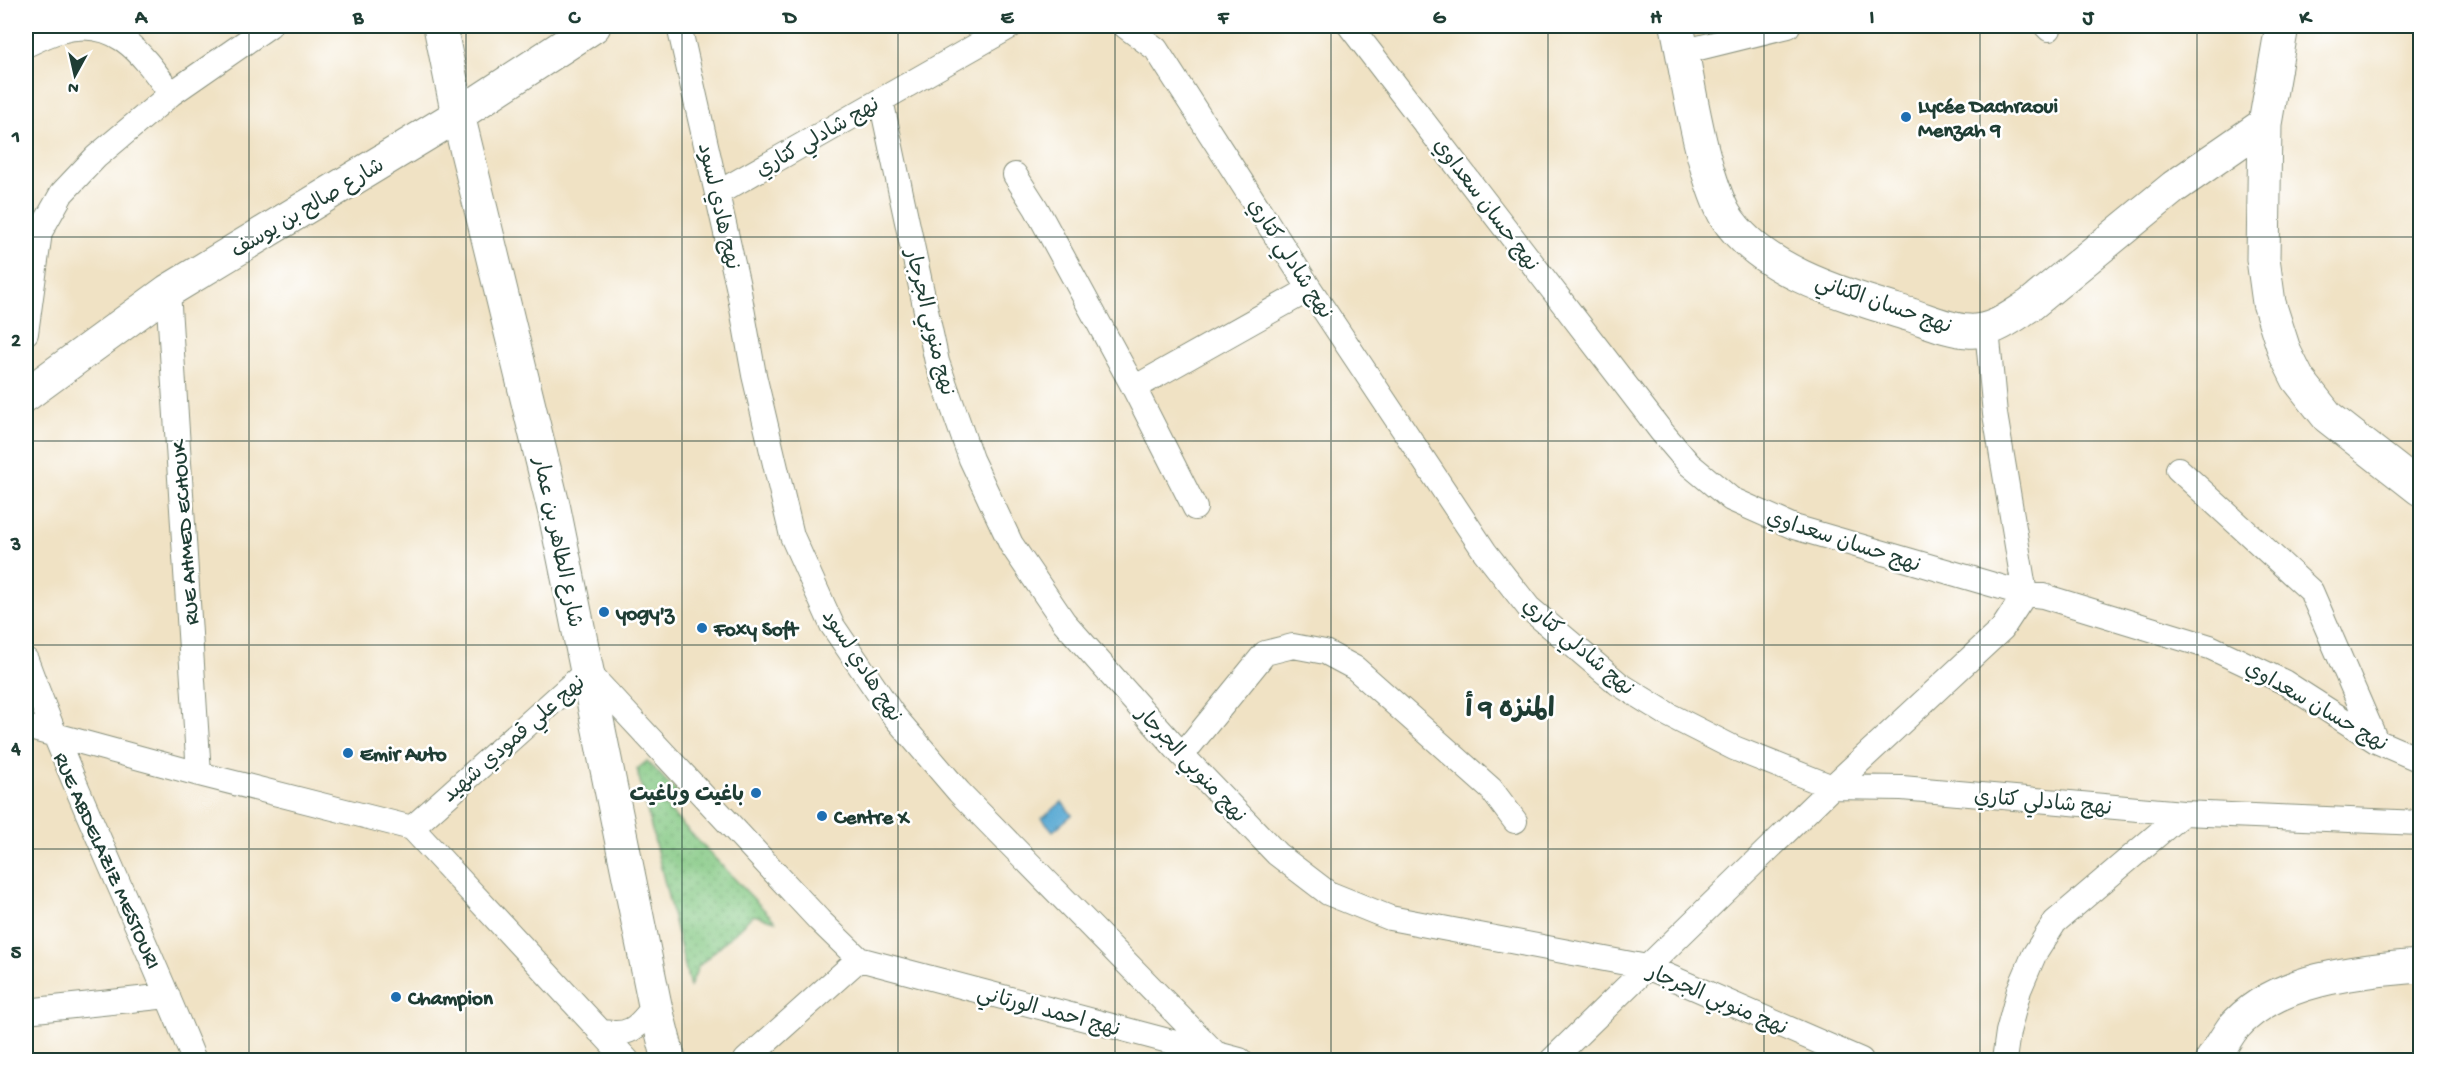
<svg xmlns="http://www.w3.org/2000/svg" width="2446" height="1086" viewBox="0 0 2446 1086" font-family="'Gochi Hand','Playpen Sans Arabic',sans-serif">
<style>
.park{fill:url(#park-dots);stroke:#52825c;stroke-width:1.5}
.water{fill:url(#water-ripples);stroke:#3c7384;stroke-width:1.5}
.lines{fill:none;stroke-linecap:round;stroke-linejoin:round}
.street-casing{stroke:#88907c;stroke-width:26}
.secondary-casing{stroke:#88907c;stroke-width:35}
.street{stroke:#fff;stroke-width:24}
.secondary{stroke:#fff;stroke-width:33}
.grid{fill:none;stroke:#1f3d34;stroke-width:1.5;stroke-opacity:0.55}
.poi-dot{fill:#1f6fb2;stroke:#fff;stroke-width:2}
.labels{text-anchor:middle;stroke-width:5;stroke-linejoin:round;paint-order:stroke}
.poi-label{font-size:21px;font-weight:bold;fill:#1f3d34;stroke:#fff;text-anchor:start}
.street-label{font-size:21px;fill:#1f3d34;stroke:#fff}
.district-label{font-size:27px;font-weight:bold;fill:#1f3d34;stroke:#fff}
.neatline{fill:none;stroke:#1f3d34;stroke-width:2}
.grid-label{font-size:20px;text-anchor:middle;font-weight:bold;fill:#1f3d34}
</style>
<defs>
<pattern id="park-dots" width="8" height="8" patternUnits="userSpaceOnUse" patternTransform="scale(1.5)"><rect width="8" height="8" fill="#84c883"/><path d="M2 2h.1M6 6h.1" fill="none" stroke="#6ba46c" stroke-width="1.8" stroke-linecap="round"/></pattern>
<pattern id="water-ripples" width="26" height="14" patternUnits="userSpaceOnUse" patternTransform="scale(1.5)"><rect width="26" height="14" fill="#58a9d3"/><path d="M2 4q2-2 4 0t4 0M15 11q2-2 4 0t4 0" fill="none" stroke="#488bac"/></pattern>
</defs>
<rect width="100%" height="100%" fill="#fff"/>
<filter id="ink" filterUnits="userSpaceOnUse"><feTurbulence type="fractalNoise" baseFrequency=".0167" numOctaves="2"/><feDisplacementMap in="SourceGraphic" scale="12" xChannelSelector="R" yChannelSelector="G"/><feConvolveMatrix kernelMatrix="1 2 1 2 8 2 1 2 1" color-interpolation-filters="sRGB"/></filter>
<filter id="wash" filterUnits="userSpaceOnUse"><feTurbulence type="fractalNoise" baseFrequency=".008" numOctaves="4" result="noise"/><feDisplacementMap in="SourceGraphic" scale="24" xChannelSelector="R" yChannelSelector="G"/><feGaussianBlur stdDeviation="1.35" result="paint"/><feColorMatrix in="noise" values="0 0 0 0 0 0 0 0 0 0 0 0 0 0 0 0 0 1.4 0 .05"/><feComposite in="paint" operator="in"/></filter>
<g filter="url(#wash)">
<rect width="100%" height="100%" fill="#f0e2c4"/>
<path class="park" d="M647,761L677,792L664,805L775,921L753,915L698,967L690,987L637,769Z"/>
<path class="water" d="M1062,802L1072,815L1053,831L1042,818Z"/>
</g>
<g filter="url(#ink)">
<g class="lines">
<defs>
<path id="street" d="M679,26L738,286L754,375L792,536L832,625L894,716L959,792L1216,1054
M1125,26L1156,49L1310,289L1485,552L1529,608L1619,684L1669,715L1734,748L1832,787L1902,788L2183,813L2420,823
M1350,26L1661,431L1689,464L1731,499L1794,527L2025,594L2043,596L2210,647L2284,682L2376,741L2420,760
M2046,26L2049,29
M26,45C37,40 48,34 60,31C116,15 142,54 171,94
M1682,52L1788,26
M881,100L937,362L971,459L1011,544L1064,622L1182,755L1277,854L1328,893L1390,918L1647,967L1861,1060
M1015,175L1036,208L1134,388L1195,508
M718,193L1011,26
M168,291L199,774
M26,333L40,232L62,193L96,157L171,94L269,26
M1134,388L1310,289
M2178,469L2311,591L2376,741
M26,660C76,796 140,926 194,1060
M26,727L199,774L412,828L627,1060
M1182,755L1265,653L1293,646L1325,652L1355,668L1491,789L1515,821
M412,828L587,671L819,920L859,959L1240,1060
M26,1011L168,996
M599,1031C629,1038 638,1028 655,1005
M746,1060L859,959
M1552,1060L1832,787L2002,629L2025,594L1995,414L1987,329
M2004,1060L2008,1032L2019,990L2034,955L2055,922L2183,813"/>
<path id="secondary" d="M440,26L458,115L554,509L655,1005L669,1060
M1677,26C1687,73 1693,121 1707,168C1712,184 1717,201 1725,215C1761,273 1849,296 1911,315C1929,321 1949,330 1968,331C1992,333 2011,317 2030,305L2174,187L2265,124
M2282,26L2265,124L2263,259L2269,303L2285,353L2298,379L2328,417L2420,489
M26,395L168,291L458,115L594,26
M2212,1060C2219,1050 2225,1039 2232,1029C2275,978 2358,971 2420,966"/>
</defs>
<use href="#street" class="street-casing"/>
<use href="#secondary" class="secondary-casing"/>
<use href="#street" class="street"/>
<use href="#secondary" class="secondary"/>
</g>
</g>
<path class="grid" d="M249,26V1060M466,26V1060M682,26V1060M898,26V1060M1115,26V1060M1331,26V1060M1548,26V1060M1764,26V1060M1980,26V1060M2197,26V1060M26,237H2420M26,441H2420M26,645H2420M26,849H2420"/>
<g class="poi-dot">
<circle cx="1906" cy="117" r="6"/>
<circle cx="604" cy="612" r="6"/>
<circle cx="702" cy="628" r="6"/>
<circle cx="348" cy="753" r="6"/>
<circle cx="756" cy="793" r="6"/>
<circle cx="822" cy="816" r="6"/>
<circle cx="396" cy="997" r="6"/>
</g>
<g class="labels">
<g class="poi-label">
<text x="1918" y="112">Lycée Dachraoui<tspan x="1918" dy="24">Menzah 9</tspan></text>
<text x="616" y="619">yogy'z</text>
<text x="714" y="635">Foxy Soft</text>
<text x="360" y="760">Emir Auto</text>
<text x="744" y="800" text-anchor="end">باغيت وباغيت</text>
<text x="834" y="823">Centre X</text>
<text x="408" y="1004">Champion</text>
</g>
<g class="street-label">
<text transform="translate(817 136) rotate(-30)" y="7">نهج شادلي كتاري</text>
<text transform="translate(1487 204) rotate(53)" y="7">نهج حسان سعداوي</text>
<text transform="translate(720 206) rotate(77)" y="7">نهج هادي لسود</text>
<text transform="translate(307 207) rotate(-31)" y="7">شارع صالح بن يوسف</text>
<text transform="translate(1291 258) rotate(57)" y="7">نهج شادلي كتاري</text>
<text transform="translate(1884 303) rotate(19)" y="7">نهج حسان الكناني</text>
<text transform="translate(931 322) rotate(76)" y="7">نهج منوبي الجرجار</text>
<text transform="translate(184 533) rotate(-94)" y="7">RUE AHMED ECHOUK</text>
<text transform="translate(1844 540) rotate(18)" y="7">نهج حسان سعداوي</text>
<text transform="translate(559 542) rotate(78)" y="7">شارع الطاهر بن عمار</text>
<text transform="translate(1579 646) rotate(40)" y="7">نهج شادلي كتاري</text>
<text transform="translate(863 665) rotate(57)" y="7">نهج هادي لسود</text>
<text transform="translate(2317 705) rotate(30)" y="7">نهج حسان سعداوي</text>
<text transform="translate(513 738) rotate(-41)" y="7">نهج علي قمودي شهيد</text>
<text transform="translate(1192 764) rotate(47)" y="7">نهج منوبي الجرجار</text>
<text transform="translate(2043 801) rotate(5)" y="7">نهج شادلي كتاري</text>
<text transform="translate(108 860) rotate(66)" y="7">RUE ABDELAZIZ MESTOURI</text>
<text transform="translate(1718 999) rotate(23)" y="7">نهج منوبي الجرجار</text>
<text transform="translate(1049 1010) rotate(15)" y="7">نهج احمد الورتاني</text>
</g>
<g class="district-label">
<text x="1510" y="716">المنزه 9 أ</text>
</g>
</g>
<rect width="2446" height="1086" fill="none" stroke="#fff" stroke-width="66"/>
<g transform="translate(75 75) rotate(188)" stroke="#ffffff" stroke-width="4.5" paint-order="stroke">
<path d="M0-4.5L10 22L0 15L-10 22Z" fill="#1f3d34"/>
<text y="-9" font-size="16" font-weight="bold" text-anchor="middle" fill="#1f3d34">N</text>
</g>
<rect x="33" y="33" width="2380" height="1020" class="neatline"/>
<g class="grid-label">
<text x="141" y="23">A</text>
<text x="358" y="23">B</text>
<text x="574" y="23">C</text>
<text x="790" y="23">D</text>
<text x="1007" y="23">E</text>
<text x="1223" y="23">F</text>
<text x="1439" y="23">G</text>
<text x="1656" y="23">H</text>
<text x="1872" y="23">I</text>
<text x="2088" y="23">J</text>
<text x="2305" y="23">K</text>
<text x="16" y="142">1</text>
<text x="16" y="346">2</text>
<text x="16" y="550">3</text>
<text x="16" y="754">4</text>
<text x="16" y="958">5</text>
</g>
</svg>
